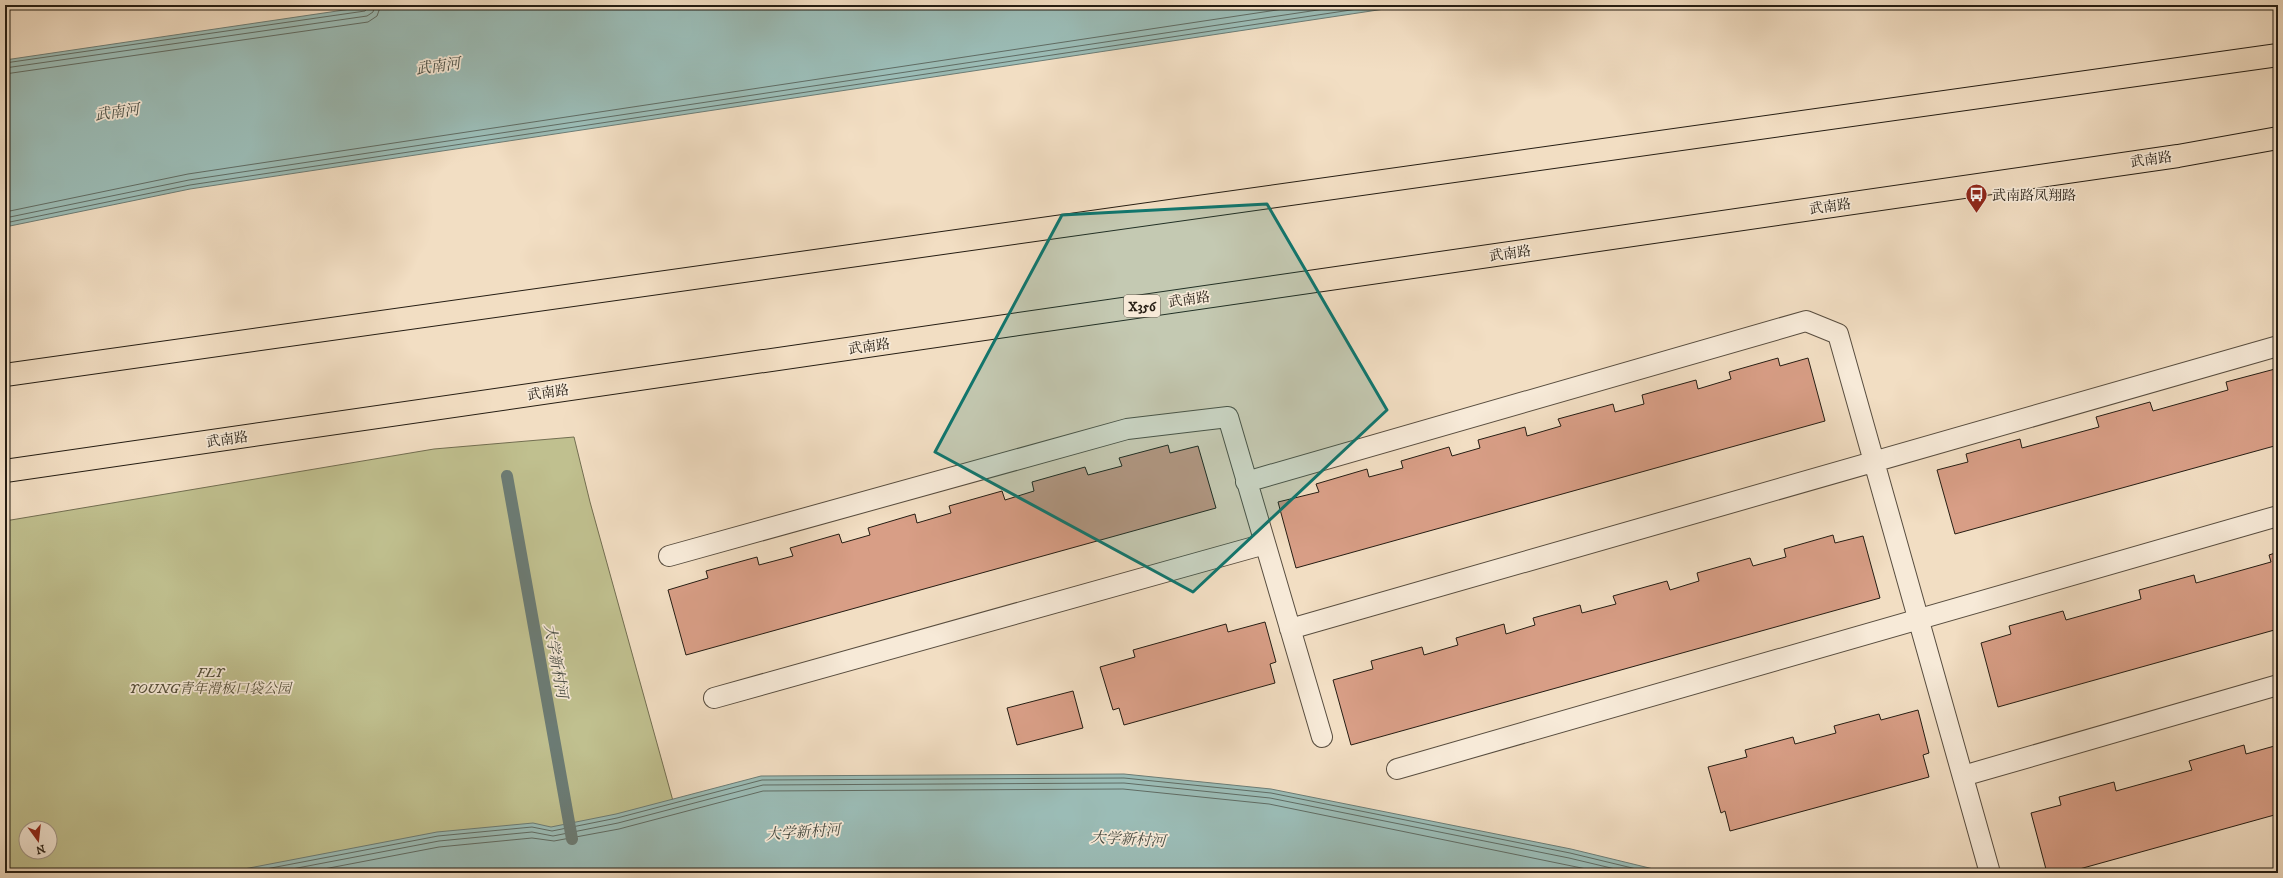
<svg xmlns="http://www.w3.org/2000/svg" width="2283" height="878" viewBox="0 0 2283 878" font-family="'IM FELL DW Pica','Noto Serif SC',serif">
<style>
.green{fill:#c0c08f;stroke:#726e51;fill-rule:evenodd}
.water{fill:#9bbcb6;stroke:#6c7c75}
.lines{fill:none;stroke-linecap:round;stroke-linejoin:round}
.shore{stroke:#606c64;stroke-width:1}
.stream{stroke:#6c7c75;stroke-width:12}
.building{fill:#d89e86;stroke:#251d13}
.lane-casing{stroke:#584d3f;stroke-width:22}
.primary-casing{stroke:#251d13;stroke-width:24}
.lane{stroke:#f7ead8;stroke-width:20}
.primary{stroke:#f2dec3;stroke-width:22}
.marked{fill:#0f766e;fill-opacity:0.2;stroke:#0f766e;stroke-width:3;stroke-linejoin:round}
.labels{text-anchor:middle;stroke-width:3.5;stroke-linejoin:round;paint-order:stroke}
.shield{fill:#f7ead8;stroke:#645a4e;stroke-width:1}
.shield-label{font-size:13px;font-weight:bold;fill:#251d13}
.street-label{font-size:14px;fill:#251d13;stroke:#f7ead8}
.poi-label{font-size:14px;fill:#251d13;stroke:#f7ead8;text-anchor:start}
.park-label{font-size:14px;font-style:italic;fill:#544e38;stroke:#f7ead8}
.water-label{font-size:15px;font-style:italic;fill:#484d44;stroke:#f7ead8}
</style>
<rect width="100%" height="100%" fill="#f2dec3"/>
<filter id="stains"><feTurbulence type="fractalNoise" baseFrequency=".005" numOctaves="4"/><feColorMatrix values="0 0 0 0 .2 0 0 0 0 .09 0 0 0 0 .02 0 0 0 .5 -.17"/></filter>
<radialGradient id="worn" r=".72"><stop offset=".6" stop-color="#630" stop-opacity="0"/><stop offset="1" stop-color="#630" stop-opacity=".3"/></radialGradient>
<path class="green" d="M574,437L590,502L693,873H5V521L434,449ZM26,828H50V852H26Z"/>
<path class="water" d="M378,5H1411L190,189L5,227V60Z
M1124,774L1271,789L1571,849L1670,873H223L437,832L533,823L551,827L616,814L761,776Z"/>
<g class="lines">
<path class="shore" d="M5,63L365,11L370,5
M5,68L367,16L373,12L375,5
M5,74L368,22L377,16L381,5
M5,212L188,174L1310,5
M5,218L189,180L1351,5
M5,223L190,185L1384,5
M245,873L438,836L532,827L552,831L617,818L762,780L1124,778L1271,793L1570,853L1653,873
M271,873L439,841L532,832L553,836L618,823L763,785L1124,783L1270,798L1569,858L1632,873
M303,873L439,847L532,838L554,841L619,829L763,791L1123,789L1269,804L1606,873"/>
<path class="stream" d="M507,476L572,839"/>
</g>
<path class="building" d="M1778,358L1780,366L1808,358L1825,421L1296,568L1278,502L1319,492L1316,484L1367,469L1369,477L1403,468L1401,461L1449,447L1452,456L1480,448L1478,440L1525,427L1527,436L1561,426L1558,419L1613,404L1615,412L1644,404L1642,395L1696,380L1698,389L1731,379L1729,372Z
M2275,369L2278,377V445L1955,534L1937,470L1968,462L1966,454L2020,439L2022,448L2099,427L2096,417L2150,402L2153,411L2228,390L2226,382Z
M1168,445L1170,453L1198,446L1216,508L686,655L668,590L708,578L706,571L757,557L759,565L793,556L790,548L839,534L842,543L870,535L868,528L915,514L917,523L951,513L949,506L1002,491L1005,500L1034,491L1032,482L1085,467L1088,475L1122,466L1119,458Z
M1833,535L1835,543L1863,536L1880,598L1351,745L1333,680L1373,669L1371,661L1422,647L1424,655L1458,645L1456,638L1504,624L1506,634L1535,625L1533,618L1580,605L1582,613L1616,604L1613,596L1667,581L1670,590L1699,581L1697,573L1750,558L1753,566L1786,557L1784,549Z
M2278,552V629L1998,707L1981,643L2011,634L2009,626L2063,611L2066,620L2141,599L2139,590L2194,575L2196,583L2271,562L2269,555Z
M1265,622L1276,662L1270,664L1275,683L1124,725L1119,708L1113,710L1100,667L1135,657L1133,650L1226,624L1228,632Z
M1073,691L1083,728L1017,745L1007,708Z
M1918,710L1929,753L1923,755L1929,777L1730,831L1725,811L1721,813L1708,767L1747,757L1745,750L1793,737L1795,744L1836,733L1834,726L1879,714L1881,720Z
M2244,745L2246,754L2278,745V814L2065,873H2047L2031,813L2061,805L2059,797L2114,782L2116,791L2192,770L2189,761Z"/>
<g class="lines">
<defs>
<path id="lane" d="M1246,482L1806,321L1838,334L1990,873
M669,556L1127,429L1228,417L1322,737
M1290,629L2278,346
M714,698L1265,544
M1397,769L2278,516
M1963,776L2278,685"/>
<path id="primary" d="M5,375L2278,55
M5,471L2178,156L2278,138"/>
</defs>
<use href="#lane" class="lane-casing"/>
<use href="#primary" class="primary-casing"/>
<use href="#lane" class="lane"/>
<use href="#primary" class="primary"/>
</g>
<path class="marked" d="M1267,204L1387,410L1193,592L935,452L1062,215Z"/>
<defs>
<symbol id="bus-pin" viewBox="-11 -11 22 30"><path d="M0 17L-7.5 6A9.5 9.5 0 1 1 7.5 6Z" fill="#8f2418" stroke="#f7ead8"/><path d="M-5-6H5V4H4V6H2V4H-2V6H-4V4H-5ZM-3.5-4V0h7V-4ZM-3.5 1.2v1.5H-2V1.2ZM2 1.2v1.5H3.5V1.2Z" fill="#fff"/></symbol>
</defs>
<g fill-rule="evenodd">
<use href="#bus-pin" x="1964" y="182" width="25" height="34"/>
</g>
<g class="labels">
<rect class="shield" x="1124" y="295" width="36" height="22" rx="3"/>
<g class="shield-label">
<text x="1142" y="311">X356</text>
</g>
<g class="street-label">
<text transform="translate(2151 159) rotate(-8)" y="5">武南路</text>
<text transform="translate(1830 206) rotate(-8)" y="5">武南路</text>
<text transform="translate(1510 253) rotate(-8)" y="5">武南路</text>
<text transform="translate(1189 299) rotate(-8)" y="5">武南路</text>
<text transform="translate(869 346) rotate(-8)" y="5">武南路</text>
<text transform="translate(548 392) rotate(-8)" y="5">武南路</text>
<text transform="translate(227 439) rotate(-8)" y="5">武南路</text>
</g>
<g class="poi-label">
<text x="1992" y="200">武南路凤翔路</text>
</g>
<g class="park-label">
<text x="210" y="677">FLY<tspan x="210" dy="16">YOUNG青年滑板口袋公园</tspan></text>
</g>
<g class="water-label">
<text transform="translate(438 66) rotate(-8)" y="5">武南河</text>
<text transform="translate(117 112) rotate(-8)" y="5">武南河</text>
<text transform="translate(556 661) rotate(80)" y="5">大学新村河</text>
<text transform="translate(803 832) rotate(-4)" y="5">大学新村河</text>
<text transform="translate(1128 839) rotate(3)" y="5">大学新村河</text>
</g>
</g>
<rect width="2283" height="878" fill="none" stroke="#f2dec3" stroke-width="20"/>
<rect x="6" y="6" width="2271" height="866" fill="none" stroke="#251d13" stroke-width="2"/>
<rect x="10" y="10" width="2263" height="858" fill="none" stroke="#251d13"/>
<g transform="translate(38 840) rotate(165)"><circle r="19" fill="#f7ead8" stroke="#a39889"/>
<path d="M0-3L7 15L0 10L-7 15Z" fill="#8f2418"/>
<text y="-6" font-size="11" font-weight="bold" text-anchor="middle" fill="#251d13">N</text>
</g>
<rect width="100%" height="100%" filter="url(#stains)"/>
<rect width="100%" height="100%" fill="url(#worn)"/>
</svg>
